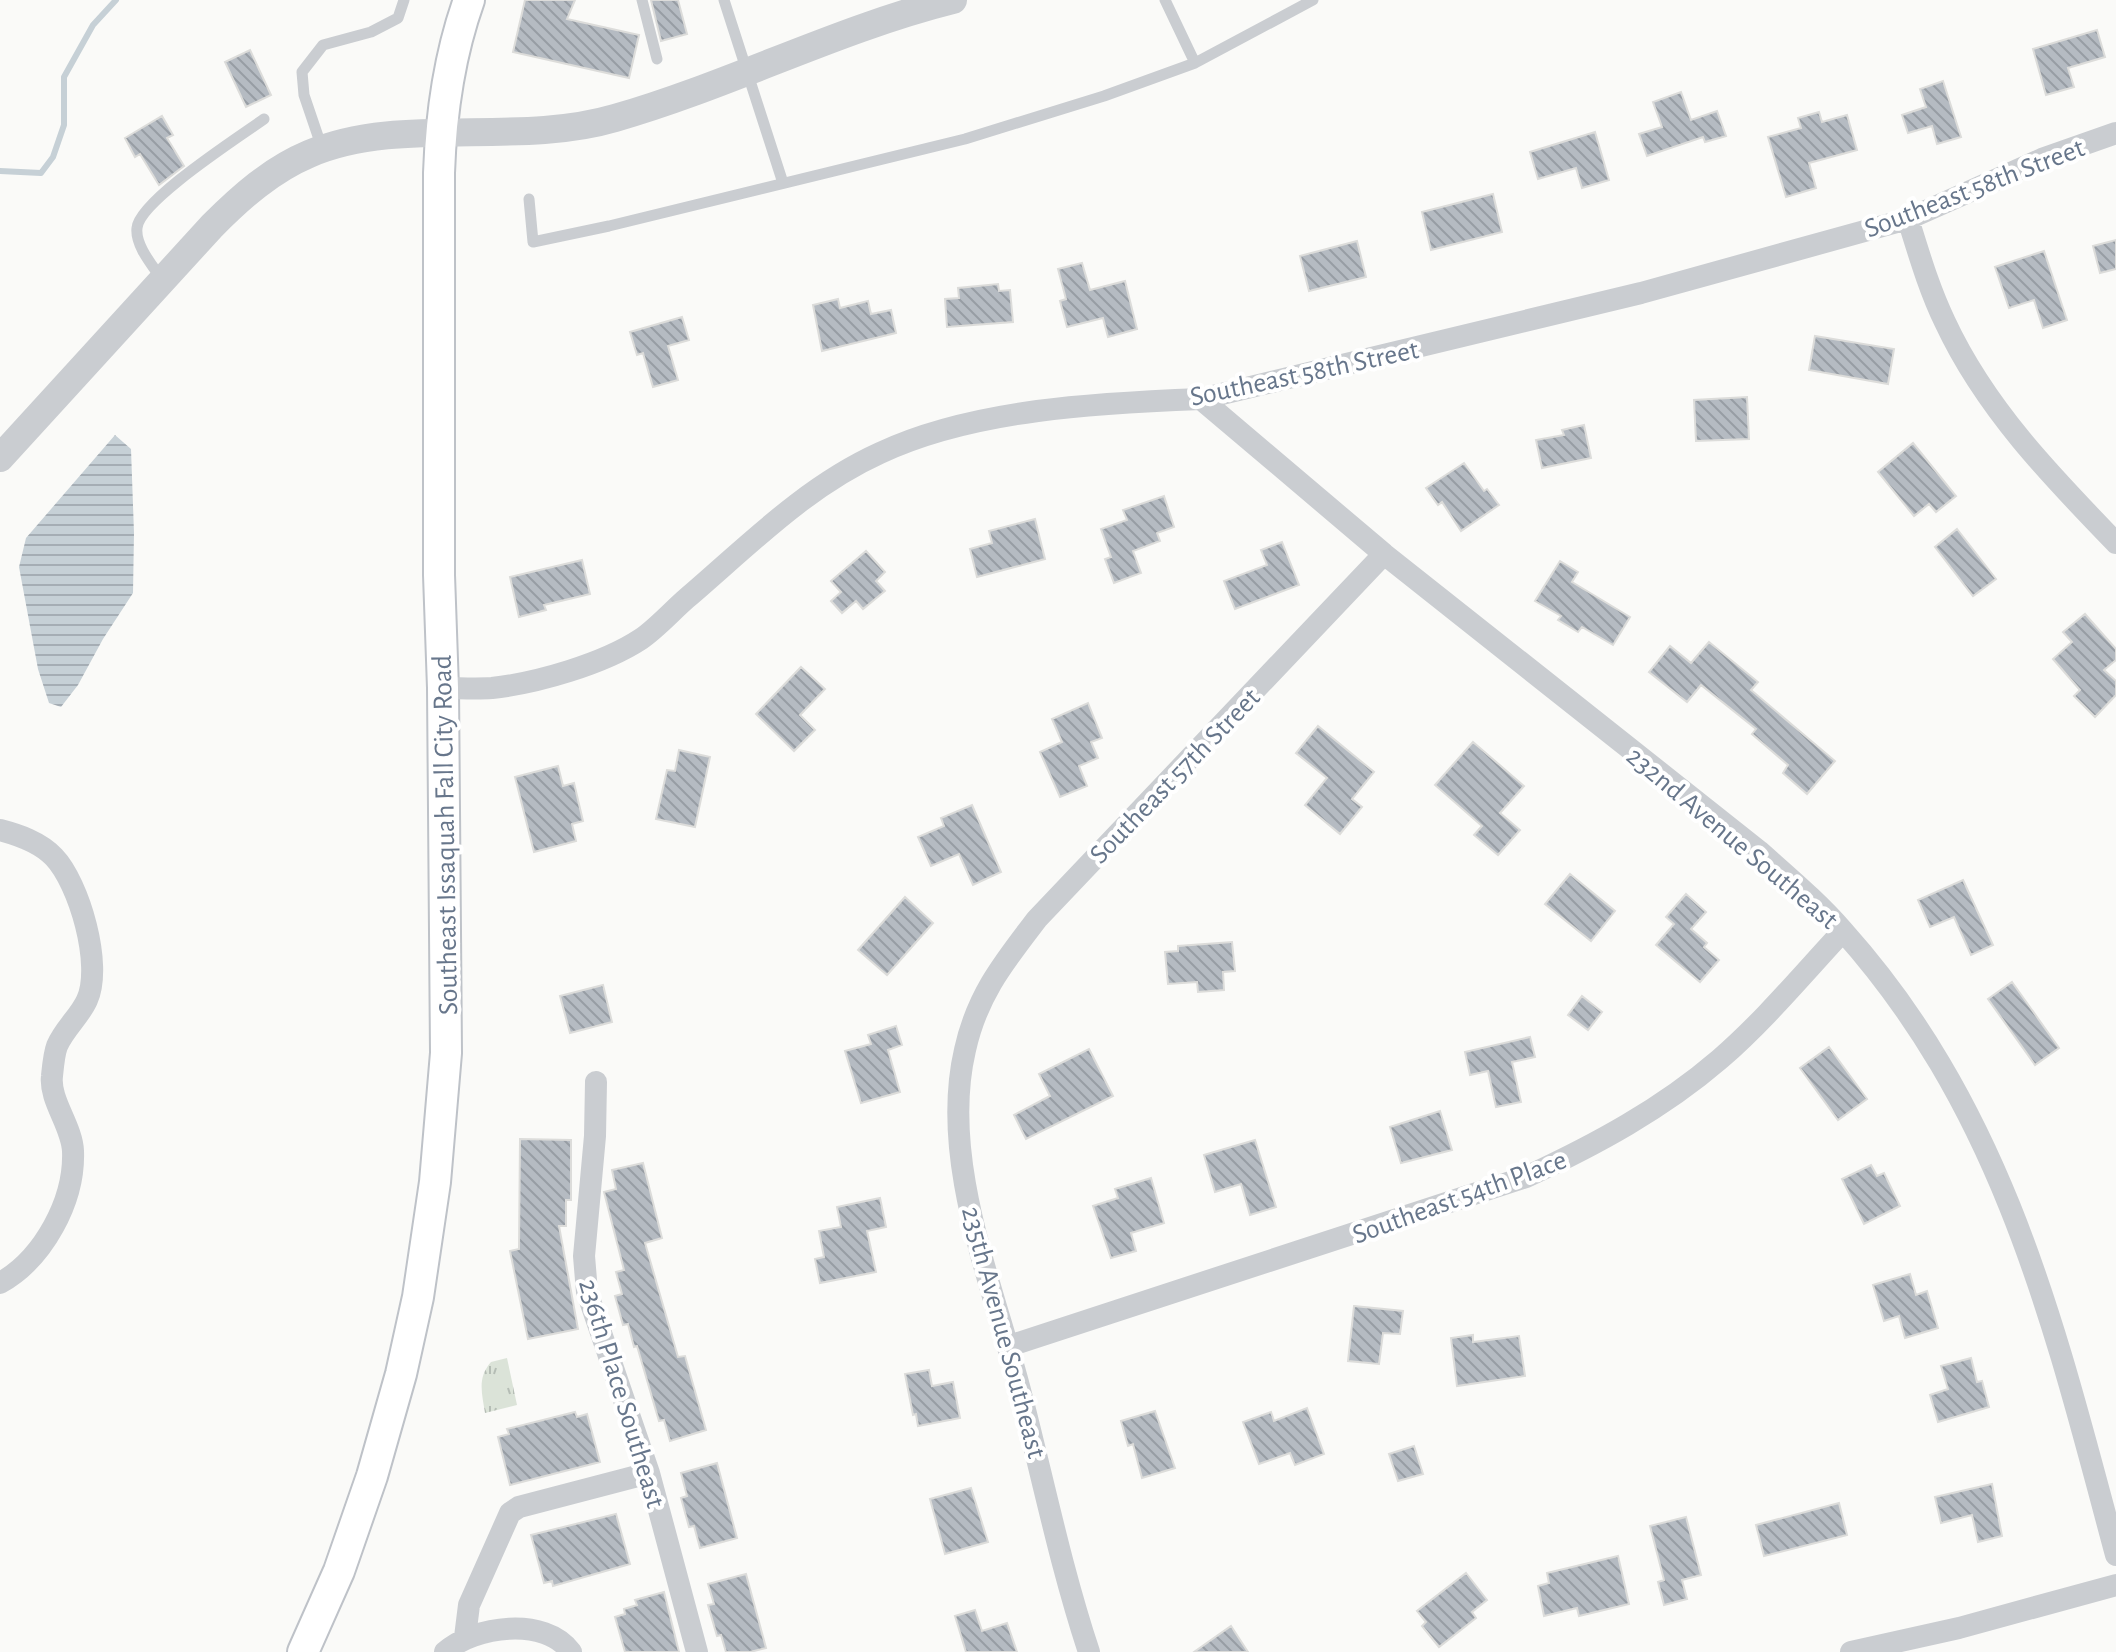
<svg xmlns="http://www.w3.org/2000/svg" width="2116" height="1652" viewBox="0 0 2116 1652" font-family="'Alegreya Sans',sans-serif">
<style>
.park{fill:url(#park-tufts)}
.water{fill:url(#water-rules)}
.lines{fill:none;stroke-linecap:round;stroke-linejoin:round}
.stream{stroke:#c6d0d6;stroke-width:6}
.building{fill:url(#building-back-hatch);stroke:#dcdcda;stroke-width:2}
.secondary-casing{stroke:#bec2c8;stroke-width:34}
.service{stroke:#cacdd1;stroke-width:11}
.minor{stroke:#cacdd1;stroke-width:22}
.tertiary{stroke:#cacdd1;stroke-width:28}
.secondary{stroke:#fff;stroke-width:30}
.labels{text-anchor:middle;stroke-width:8;stroke-linejoin:round;paint-order:stroke}
.street-label{font-size:28px;fill:#67768b;stroke:#fff}
</style>
<defs>
<pattern id="park-tufts" width="24" height="20" patternUnits="userSpaceOnUse" patternTransform="scale(2)"><rect width="24" height="20" fill="#dbe3d8"/><path d="M3 7l-1-3M5 7V3M7 7l1-3M15 17l-1-3M17 17v-4M19 17l1-3" fill="none" stroke="#b5bdb5"/></pattern>
<pattern id="water-rules" width="6" height="5" patternUnits="userSpaceOnUse" patternTransform="scale(2)"><rect width="6" height="5" fill="#c6d0d6"/><path d="M0 2.5h6" fill="none" stroke="#a5adb4"/></pattern>
<pattern id="building-back-hatch" width="6" height="6" patternUnits="userSpaceOnUse" patternTransform="scale(2)"><rect width="6" height="6" fill="#b5bbc2"/><path d="M-1 5l2 2M0 0l6 6M5-1l2 2" fill="none" stroke="#979da4"/></pattern>
</defs>
<rect width="100%" height="100%" fill="#fafaf8"/>
<path class="park" d="M507,1358L517,1405L485,1413C482,1393 477,1378 491,1362Z"/>
<path class="water" d="M115,435L131,449L134,533L133,593L103,639L78,685L61,707L49,703L38,669L19,567L26,538Z"/>
<g class="lines">
<path class="stream" d="M0,171L41,173L53,157L64,125V77L93,25L116,0"/>
</g>
<path class="building" d="M525,0H575L567,19L639,35L629,78L513,52Z
M651,0H678L687,34L661,41Z
M2097,30L2105,57L2068,68L2074,87L2046,95L2033,49Z
M250,50L271,95L246,107L225,62Z
M1943,81L1961,137L1937,144L1932,126L1908,133L1902,115L1926,107L1920,89Z
M1681,92L1691,120L1717,111L1726,136L1705,142L1703,137L1647,156L1639,134L1662,127L1653,102Z
M1819,112L1822,122L1847,115L1857,150L1809,163L1816,188L1786,197L1768,137L1801,128L1798,118Z
M162,116L173,135L167,138L184,166L159,185L140,154L135,157L125,138Z
M1595,132L1609,180L1582,188L1576,168L1538,179L1530,152Z
M1493,194L1502,232L1431,250L1422,212Z
M2116,240V269L2100,273L2093,246Z
M1357,241L1366,277L1309,291L1300,256Z
M2044,251L2067,320L2043,328L2034,300L2009,308L1995,267Z
M1082,263L1090,290L1125,281L1137,329L1108,337L1103,318L1067,327L1060,301L1066,299L1058,269Z
M998,284L999,291L1010,290L1013,322L947,327L945,299L959,298L958,288Z
M838,299L840,308L868,301L871,314L891,310L896,333L822,351L813,305Z
M682,317L689,340L668,346L678,380L653,387L643,353L637,355L630,332Z
M1815,336L1894,349L1888,384L1809,370Z
M1747,397L1749,439L1696,441L1694,400Z
M1584,425L1591,458L1542,468L1536,440L1564,435L1562,430Z
M1913,443L1956,496L1936,512L1929,504L1914,516L1878,472Z
M1464,463L1484,491L1487,489L1499,505L1461,531L1442,502L1438,505L1426,488Z
M1164,496L1174,527L1157,533L1160,541L1133,551L1141,573L1114,583L1105,559L1111,557L1101,529L1127,520L1123,510Z
M1035,519L1045,559L977,577L970,549L992,543L989,531Z
M1957,529L1996,579L1973,596L1935,547Z
M1282,542L1299,585L1235,609L1224,581L1267,565L1261,550Z
M866,551L885,572L876,581L885,591L863,609L856,601L842,613L831,601L841,592L831,581Z
M582,560L590,594L544,605L546,610L519,617L510,577Z
M1560,561L1578,572L1572,582L1630,617L1613,645L1582,627L1578,632L1558,620L1561,616L1535,601Z
M2085,614L2116,649V660L2104,670L2116,681V695L2095,717L2074,696L2080,690L2053,659L2072,642L2063,632Z
M1709,642L1758,682L1751,690L1835,761L1807,794L1783,773L1788,765L1752,734L1756,729L1701,685L1687,702L1649,672L1670,646L1691,663Z
M801,667L825,689L800,715L815,730L794,751L756,714Z
M1088,703L1102,738L1091,742L1098,758L1079,766L1087,786L1060,797L1040,752L1062,742L1052,719Z
M1318,726L1374,772L1352,799L1362,807L1340,834L1305,805L1327,778L1296,753Z
M1473,742L1524,786L1500,813L1520,830L1498,855L1474,835L1482,826L1435,785Z
M679,750L710,757L695,827L656,819L667,770L675,771Z
M558,766L563,786L574,783L583,821L572,824L576,841L534,852L515,777Z
M972,805L1001,872L973,885L959,854L931,866L918,837L944,826L941,818Z
M1570,874L1615,911L1591,941L1545,904Z
M1963,880L1993,945L1971,955L1954,917L1930,927L1918,900Z
M1686,894L1706,912L1691,929L1707,943L1704,947L1719,960L1700,982L1656,945L1674,924L1666,917Z
M905,897L933,923L887,975L858,950Z
M1232,942L1235,971L1223,972L1224,990L1198,992L1197,982L1168,984L1165,952L1178,951V946Z
M2012,982L2059,1048L2035,1065L1988,999Z
M603,985L612,1022L570,1033L560,996Z
M1582,996L1602,1012L1588,1030L1568,1015Z
M896,1026L902,1045L888,1050L900,1092L861,1103L845,1051L871,1044L868,1035Z
M1530,1037L1535,1057L1512,1062L1521,1102L1496,1107L1488,1071L1470,1075L1465,1052Z
M1829,1047L1867,1099L1838,1120L1800,1068Z
M1089,1049L1113,1096L1026,1139L1014,1115L1050,1096L1039,1074Z
M1440,1111L1452,1150L1401,1163L1390,1127Z
M520,1139L571,1140V1200H566V1226H559L578,1329L528,1339L510,1251L519,1249Z
M1255,1140L1276,1207L1250,1215L1241,1184L1215,1192L1204,1155Z
M643,1163L662,1238L645,1243L678,1357L685,1356L706,1430L670,1441L664,1420L659,1421L637,1346L634,1347L628,1324L623,1325L615,1296L622,1294L616,1272L624,1270L604,1192L616,1189L612,1170Z
M1871,1165L1877,1176L1884,1173L1900,1206L1864,1224L1842,1179Z
M1151,1178L1164,1223L1131,1233L1136,1251L1111,1258L1093,1206L1118,1198L1115,1189Z
M880,1198L886,1227L867,1231L876,1272L820,1283L815,1259L824,1257L819,1231L841,1227L837,1207Z
M1910,1274L1916,1295L1927,1291L1938,1328L1905,1338L1899,1316L1884,1321L1873,1285Z
M1354,1306L1403,1311L1400,1334L1383,1333L1379,1364L1348,1361Z
M1473,1335V1342L1519,1336L1525,1376L1457,1386L1451,1338Z
M1971,1358L1977,1382L1982,1381L1989,1407L1938,1422L1930,1395L1948,1389L1941,1366Z
M929,1370L932,1386L953,1382L960,1418L918,1426L916,1414L913,1415L905,1374Z
M1307,1408L1324,1454L1295,1465L1290,1453L1259,1464L1243,1422L1271,1412L1274,1421Z
M1155,1411L1175,1468L1142,1478L1133,1444L1128,1446L1121,1421Z
M575,1412L577,1417L587,1414L600,1462L510,1485L498,1437L509,1434L507,1429Z
M1414,1446L1423,1474L1398,1481L1389,1454Z
M717,1463L737,1538L700,1548L694,1526L689,1527L681,1498L687,1496L681,1473Z
M1992,1484L2002,1536L1978,1542L1972,1515L1941,1523L1935,1497Z
M971,1488L988,1542L945,1554L930,1499Z
M1839,1503L1847,1535L1764,1556L1756,1525Z
M616,1514L630,1564L553,1586L552,1581L544,1583L531,1535Z
M1686,1517L1701,1575L1682,1580L1687,1599L1664,1605L1658,1582L1664,1580L1650,1526Z
M1618,1556L1629,1604L1579,1616L1577,1608L1544,1616L1538,1586L1549,1583L1547,1573Z
M1466,1573L1487,1600L1472,1612L1476,1618L1439,1647L1422,1626L1426,1622L1417,1611Z
M746,1574L766,1648L750,1652H726L721,1635L717,1636L708,1605L714,1604L708,1584Z
M664,1592L679,1652H625L615,1617L625,1614L624,1609L637,1605L635,1600Z
M975,1610L982,1631L1007,1623L1017,1652H966L955,1616Z
M1231,1626L1248,1652H1194Z"/>
<g class="lines">
<defs>
<path id="secondary" d="M303,1652L339,1571L372,1476L401,1374L418,1297L435,1182L446,1053L443,688L439,575V173C441,114 449,56 469,0"/>
</defs>
<use href="#secondary" class="secondary-casing"/>
<path class="service" d="M642,0L657,59
M724,0L783,183
M1165,0L1195,63
M322,148L304,95L302,72L323,45L371,32L398,18L404,0
M529,199L533,242L609,226L965,139L1104,96L1195,63L1313,0
M161,278C152,265 135,245 137,228C139,201 239,137 264,119"/>
<path class="minor" d="M1908,219C1919,254 1929,289 1945,322C1985,408 2051,476 2116,543
M1201,399L1384,554L1759,851C1788,877 1818,902 1843,931C2005,1112 2055,1328 2116,1555
M443,688C459,688 476,689 492,688C537,683 603,664 641,639C657,628 672,611 687,598C748,546 805,487 880,453C973,409 1100,403 1201,399L1641,293L1908,219L2042,159L2116,133
M0,830C19,835 40,842 54,857C79,883 103,965 87,1000C80,1016 64,1029 57,1046C54,1054 53,1066 52,1076C49,1100 72,1126 73,1151C75,1201 43,1259 0,1283
M596,1082L595,1136L584,1256L587,1292L649,1473L697,1652
M1009,1346L1526,1177C1595,1145 1662,1109 1720,1059C1764,1021 1803,974 1843,931
M465,1637L469,1605L510,1513L519,1507L649,1473
M445,1652C474,1626 545,1616 571,1652
M1089,1652C1061,1568 1043,1479 1021,1394C994,1287 939,1161 965,1050C977,995 1004,962 1037,919L1384,554
M1851,1652L1959,1628L2116,1585"/>
<path class="tertiary" d="M0,458L212,226C241,197 271,170 309,154C399,115 517,147 615,118C730,85 837,29 953,0"/>
<use href="#secondary" class="secondary"/>
</g>
<g class="labels">
<g class="street-label">
<text transform="translate(1974 187) rotate(-21)" y="10">Southeast 58th Street</text>
<text transform="translate(1304 372) rotate(-12)" y="10">Southeast 58th Street</text>
<text transform="translate(1174 775) rotate(-46)" y="10">Southeast 57th Street</text>
<text transform="translate(444 835) rotate(-91)" y="10">Southeast Issaquah Fall City Road</text>
<text transform="translate(1733 837) rotate(40)" y="10">232nd Avenue Southeast</text>
<text transform="translate(1459 1196) rotate(-20)" y="10">Southeast 54th Place</text>
<text transform="translate(1005 1332) rotate(75)" y="10">235th Avenue Southeast</text>
<text transform="translate(623 1393) rotate(73)" y="10">236th Place Southeast</text>
</g>
</g>
</svg>
